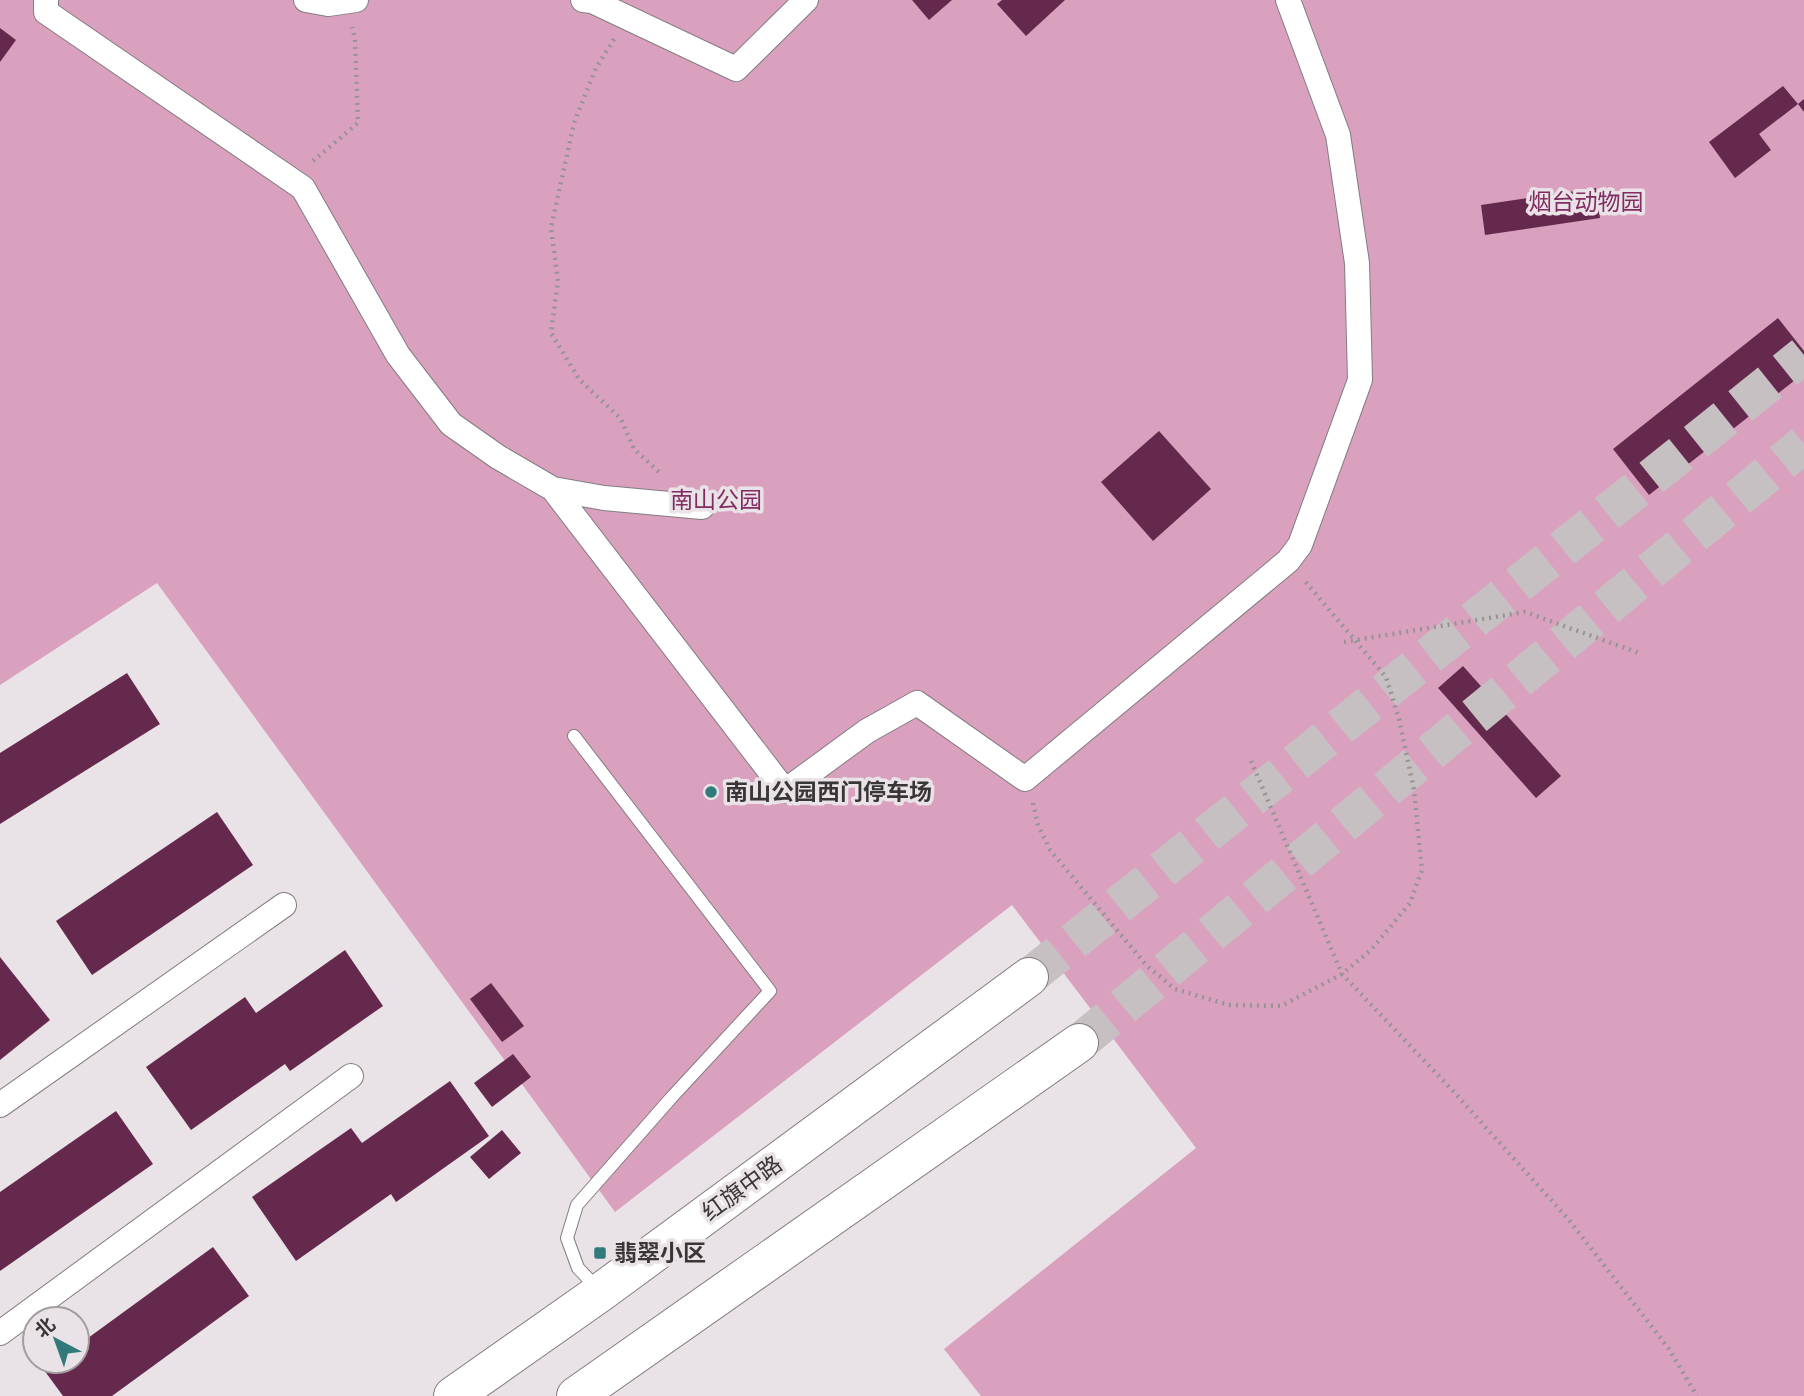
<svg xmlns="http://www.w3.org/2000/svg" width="1804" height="1396" viewBox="0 0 1804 1396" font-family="'Open Sans','Noto Sans SC',sans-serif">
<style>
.green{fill:#daa1bf}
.building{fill:#66294e}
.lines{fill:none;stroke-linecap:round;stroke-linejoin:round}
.primary-tunnel{stroke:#c6c0c3;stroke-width:38;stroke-dasharray:38 19;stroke-linecap:butt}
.lane-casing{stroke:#837c80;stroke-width:14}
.street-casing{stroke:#837c80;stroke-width:26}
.primary-casing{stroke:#837c80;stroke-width:40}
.path{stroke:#989395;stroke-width:4.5;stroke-dasharray:2 5;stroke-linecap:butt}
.lane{stroke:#fff;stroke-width:12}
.street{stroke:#fff;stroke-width:24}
.primary{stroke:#fff;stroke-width:38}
.poi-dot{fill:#317a7b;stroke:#e9e2e6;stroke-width:2.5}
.labels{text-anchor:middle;stroke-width:7;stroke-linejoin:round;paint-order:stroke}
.park-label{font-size:23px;fill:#812d61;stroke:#e9e2e6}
.poi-label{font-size:23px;font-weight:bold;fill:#393637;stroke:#e9e2e6;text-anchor:start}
.street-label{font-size:23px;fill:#393637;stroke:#e9e2e6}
</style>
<rect width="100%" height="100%" fill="#e9e2e6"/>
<path class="green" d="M0,0H1804V1396H981L944,1349L1196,1148L1012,905L615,1212L157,583L0,685Z"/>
<path class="building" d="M912,0H952L929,20Z
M1002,0H1065L1026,36L997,4Z
M0,28L16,40L0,62Z
M1783,86L1798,104L1804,99V112L1798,104L1759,134L1771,150L1735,178L1709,142Z
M1596,188L1600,218L1485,235L1481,205Z
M1778,318L1804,351V373L1649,495L1613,449Z
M1159,431L1211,489L1153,541L1101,482Z
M1463,666L1561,776L1536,798L1438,688Z
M127,673L160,724L0,824V753Z
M217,812L253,865L92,975L56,921Z
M345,950L383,1006L290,1071L285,1064L191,1130L146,1067L245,997L256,1013Z
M0,957L50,1020L0,1060Z
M491,983L524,1026L502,1042L470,999Z
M513,1054L531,1077L492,1107L474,1083Z
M450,1081L489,1136L396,1202L391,1194L296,1261L252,1197L351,1128L362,1143Z
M116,1111L153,1164L0,1271V1192Z
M502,1130L521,1153L489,1179L470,1157Z
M213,1247L249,1296L112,1396H63L44,1370L56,1361H77V1346Z"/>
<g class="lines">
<path class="primary-tunnel" d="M1029,977L1804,355
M1079,1043L1804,444"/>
<defs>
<path id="lane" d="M574,736L770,991L671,1098L577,1205L567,1238L578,1268L598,1289"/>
<path id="street" d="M46,0V12L303,188L398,355L451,424L498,457L553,489L785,791L867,731L917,703L1025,779L1288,561L1300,545L1360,380L1357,263L1338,135L1288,0
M306,0L328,4L356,0
M583,0L592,1L736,69L806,0
M553,489L604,498L702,507
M0,1105L284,905
M0,1333L351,1076"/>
<path id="primary" d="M453,1396L601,1292L1029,977
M576,1396L1079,1043"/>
</defs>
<use href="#lane" class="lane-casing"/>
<use href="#street" class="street-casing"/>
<use href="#primary" class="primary-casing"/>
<path class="path" d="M614,39L596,68L574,123L551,228L558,281L551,333L579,379L621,419L634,449L661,474
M313,161L358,123L355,39L352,27
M1344,642L1525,612L1639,653
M1251,761L1342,974L1454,1092L1569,1220L1669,1349L1697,1396
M1033,803L1038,825L1050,850L1147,966L1175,989L1229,1005L1281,1006L1342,974L1371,950L1410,903L1422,870L1414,790L1399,719L1386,677L1304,580"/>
<use href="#lane" class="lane"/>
<use href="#street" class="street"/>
<use href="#primary" class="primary"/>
</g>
<g class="poi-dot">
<circle cx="711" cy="792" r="7"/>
<rect x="593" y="1246" width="14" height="14" rx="3.5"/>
</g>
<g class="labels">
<g class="park-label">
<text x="1586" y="210">烟台动物园</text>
<text x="716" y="508">南山公园</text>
</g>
<g class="poi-label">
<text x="725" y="800">南山公园西门停车场</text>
<text x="614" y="1261">翡翠小区</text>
</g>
<g class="street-label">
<text transform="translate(742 1188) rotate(-36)" y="8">红旗中路</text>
</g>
</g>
<g transform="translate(56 1340) rotate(319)"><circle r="33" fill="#e9e2e6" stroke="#a39da0" stroke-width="2"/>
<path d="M0-5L12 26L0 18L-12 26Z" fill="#317a7b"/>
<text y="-10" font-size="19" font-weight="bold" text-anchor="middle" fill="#393637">北</text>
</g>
</svg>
